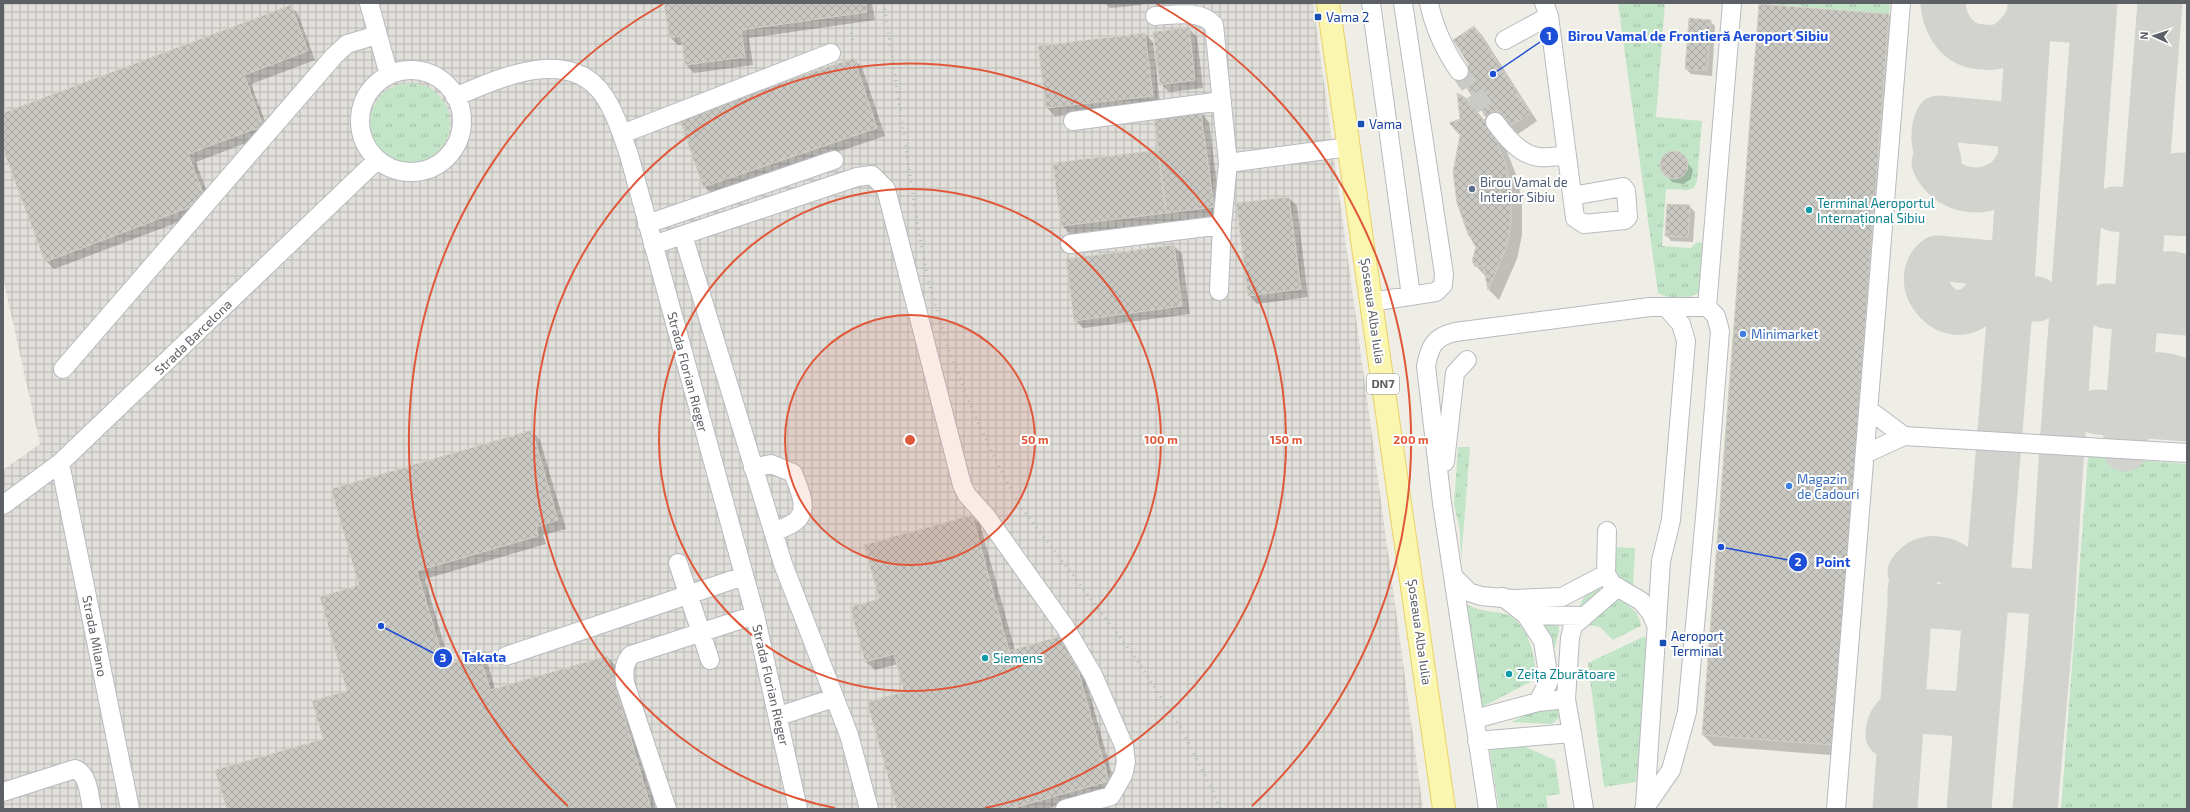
<svg xmlns="http://www.w3.org/2000/svg" width="2190" height="812" viewBox="0 0 2190 812" font-family="'Exo 2',sans-serif">
<style>
.industrial{fill:url(#industrial-grid)}
.grass{fill:url(#grass-tufts)}
.shadow{fill:#0003}
.lines{fill:none;stroke-linecap:round;stroke-linejoin:round}
.taxiway{stroke:#d2d2ce;stroke-width:45}
.building{fill:url(#building-cross-hatch);stroke:#d3d0c4}
.minor-tunnel{stroke:#cacac6;stroke-width:18;stroke-dasharray:18 9;stroke-linecap:butt}
.minor-casing{stroke:#b8babf;stroke-width:20}
.major-casing{stroke:#ead263;stroke-width:24}
.minor{stroke:#fff;stroke-width:18}
.major{stroke:#fbf6af;stroke-width:22}
.rail{stroke:#b6b7b7;stroke-width:3;stroke-dasharray:1 5;stroke-linecap:butt}
.ring{fill:none;stroke:#e0583a;stroke-width:2}
.transit-dot{fill:#1a4fb4;stroke:#fff;stroke-width:1.5}
.service-dot{fill:#5c6f8a;stroke:#fff;stroke-width:1.5}
.culture-dot{fill:#0f9aa8;stroke:#fff;stroke-width:1.5}
.shop-dot{fill:#3f7fe0;stroke:#fff;stroke-width:1.5}
.labels{text-anchor:middle;stroke-width:4;stroke-linejoin:round;paint-order:stroke}
.shield{fill:#fff;stroke:#8e9093;stroke-width:1}
.shield-label{font-size:12px;font-weight:bold;fill:#5d6065}
.transit-label{font-size:13px;fill:#164399;stroke:#fff;text-anchor:start}
.service-label{font-size:13px;fill:#4e5e75;stroke:#fff;text-anchor:start}
.culture-label{font-size:13px;fill:#0d838f;stroke:#fff;text-anchor:start}
.street-label{font-size:13px;fill:#5d6065;stroke:#fff}
.shop-label{font-size:13px;fill:#366cbe;stroke:#fff;text-anchor:start}
.centre{fill:#e0583a;stroke:#fff;stroke-width:2}
.ring-label{font-size:12px;text-anchor:middle;font-weight:bold;fill:#e0583a;stroke:#fff;stroke-width:4;stroke-linejoin:round;paint-order:stroke}
.leader{fill:none;stroke:#1d4ed8;stroke-width:1.5}
.callout-dot{fill:#1d4ed8;stroke:#fff;stroke-width:1.5}
.mark-label{font-size:12px;text-anchor:middle;font-weight:bold;fill:#fff}
.callout-label{font-size:14px;text-anchor:middle;font-weight:bold;fill:#1d4ed8;stroke:#fff;stroke-width:4;stroke-linejoin:round;paint-order:stroke}
</style>
<defs>
<pattern id="industrial-grid" width="8" height="8" patternUnits="userSpaceOnUse"><rect width="8" height="8" fill="#e1dfda"/><path d="M0 4h8M4 0v8" fill="none" stroke="#bab8b4"/></pattern>
<pattern id="grass-tufts" width="24" height="20" patternUnits="userSpaceOnUse"><rect width="24" height="20" fill="#c3e5c7"/><path d="M3 7l-1-3M5 7V3M7 7l1-3M15 17l-1-3M17 17v-4M19 17l1-3" fill="none" stroke="#a2bda5"/></pattern>
<pattern id="building-cross-hatch" width="8" height="8" patternUnits="userSpaceOnUse"><rect width="8" height="8" fill="#cac8c2"/><path d="M0 0l8 8M0 8l8-8" fill="none" stroke="#a7a6a1"/></pattern>
</defs>
<rect width="100%" height="100%" fill="#efeee6"/>
<path class="industrial" d="M3,3H1313L1423,809H3V470L40,444L3,278Z"/>
<path class="grass" d="M1618,3H1665L1656,117L1702,121L1697,181L1694,188L1688,190L1666,189L1662,246L1691,248L1697,242L1703,243L1699,292C1688,301 1669,300 1658,293Z
M1759,3H1890L1889,14Z
M370 123a40 40 0 1 1 80 0a40 40 0 1 1-80 0Z
M1458,447H1470L1461,562L1460,531L1454,504Z
M2088,456L2187,464V809H2061Z
M1613,547L1635,548L1633,587L1615,577Z
M1599,587C1613,602 1638,601 1641,626L1613,640L1600,627L1582,624C1577,602 1580,597 1599,587Z
M1462,602C1493,621 1513,599 1530,643C1534,656 1537,666 1534,680L1482,707Z
M1540,619L1558,623L1559,631L1555,647L1551,649Z
M1645,636L1649,652L1636,782L1604,787L1588,663Z
M1557,707L1560,717L1552,724L1511,722L1542,708Z
M1517,743L1555,760L1560,794L1546,796L1548,809H1499L1489,746Z"/>
<path class="shadow" d="M665,3H872L875,20L749,38L753,65L694,73L686,65L683,45H678L670,37Z
M1105,3H1142V5L1110,8Z
M1760,5L1889,15L1900,26L1844,756L1714,746L1703,735Z
M290,6L298,14L315,60L251,84L270,134L196,162L213,209L54,269L46,261L3,146V114Z
M1710,21L1715,26L1712,76L1691,74L1686,69Z
M1474,27L1482,35L1537,121L1518,134L1510,126L1491,124L1471,65Z
M1189,29L1197,37L1203,88L1169,92L1161,84Z
M1145,34L1153,42L1160,104L1055,116L1047,108L1040,46Z
M853,59L862,67L885,136L712,194L704,186Z
M1465,99L1491,127L1506,149L1517,177L1522,201V235L1517,259L1499,300L1489,290L1486,277L1476,266L1477,247L1461,135V119Z
M1201,113L1209,122L1221,215L1070,234L1062,225L1054,164L1159,151Z
M1671,152L1680,153L1693,170L1691,179L1683,184L1672,182L1661,169V160L1667,153Z
M1289,198L1297,206L1308,297L1257,304L1249,295Z
M1689,206L1695,212L1693,242L1671,241L1666,235Z
M1174,246L1182,254L1190,314L1083,328L1075,320Z
M532,431L540,440L566,529L543,535L546,544L425,579L450,665L480,656L488,664L495,689L607,657L615,665L656,809H228L324,739L348,691L360,586Z
M972,516L980,524L1015,650L1076,644L1116,789L1046,809H898L906,693L898,664L875,670L866,662L852,608L881,600Z"/>
<g class="lines">
<path class="taxiway" d="M1943,3C1945,27 1959,47 1984,47C1990,48 2000,47 2005,44C2017,37 2023,27 2029,17L2069,20
M2020,161C2015,167 2011,176 2005,180C1981,198 1946,191 1934,163L1939,160C1934,146 1931,132 1938,118L2022,126
M2145,200C2159,182 2163,174 2187,175
M2114,209L2187,214
M2013,265L1937,258C1908,280 1944,327 1973,308C1978,305 1982,299 1987,295L2037,299
M2137,302C2149,282 2161,265 2187,279
M2106,306L2187,313
M2129,402C2134,394 2140,382 2149,377C2160,371 2178,378 2187,384
M2097,412L2187,419
M2125,449L2160,3
M1985,610L1910,604V589L1915,578L1910,572C1926,546 1964,561 1971,587L2053,593
M1888,735C1888,723 1893,716 1903,710L1976,715
M1895,809L1910,604
M1969,809L2011,297L2030,3
M2035,809L2050,639L2062,446L2095,3"/>
</g>
<path class="building" d="M664,3H866L867,12L741,30L745,57L685,65L681,36L669,38Z
M1759,4L1889,14L1833,745L1702,735Z
M291,5L308,51L244,75L263,126L188,154L206,201L45,262L3,149V113Z
M1689,18L1711,20L1707,71L1685,69Z
M1474,26L1530,113L1509,127L1503,117L1491,125L1457,73L1469,65L1453,40Z
M1189,27L1195,80L1160,85L1153,32Z
M1145,33L1153,96L1046,108L1038,46Z
M854,58L877,128L703,187L679,117Z
M1457,93L1466,98L1480,115L1495,137L1506,165L1511,190V224L1506,248L1488,290L1483,265L1475,267L1472,261L1476,247L1468,234L1457,203L1453,172L1460,135L1449,123L1460,119Z
M1201,112L1214,207L1166,213L1154,118Z
M1158,150L1166,213L1061,226L1053,163Z
M1660 165a14 14 0 1 1 28 0a14 14 0 1 1-28 0Z
M1289,197L1301,289L1248,296L1236,203Z
M1667,204L1690,205L1688,237L1665,236Z
M1174,245L1182,306L1074,321L1066,259Z
M532,430L558,520L536,527L538,536L417,571L445,665L480,655L490,690L607,656L651,809H227L215,770L323,739L312,701L347,691L320,597L359,585L331,489Z
M972,515L1009,651L1068,634L1109,781L1010,809H897L867,702L904,692L894,654L865,662L850,607L879,599L864,545Z"/>
<g class="lines">
<path class="minor-tunnel" d="M1459,71L1495,122"/>
<defs>
<path id="minor" d="M369,3L389,75
M1371,3L1411,296
M1429,3C1434,27 1445,51 1459,71
M1544,3L1549,16L1575,218L1584,224L1625,220L1628,217L1626,191L1623,187L1572,196
M1155,16C1175,15 1199,9 1214,25L1228,163L1222,225L1219,291
M1505,40L1549,16
M360 121a51 51 0 1 1 102 0a51 51 0 1 1-102 0Z
M455,97C499,78 570,45 604,96C616,114 622,135 629,155L755,615L798,809
M1073,121L1222,101
M1495,122C1505,136 1520,155 1539,157C1548,158 1558,156 1567,155
M622,134L831,53
M1228,163L1349,147
M647,224L834,160
M683,235L783,564L849,735L869,809
M1070,244L1222,225
M653,245L857,177L872,175L886,189L962,485L967,495L986,516L1065,627L1093,675L1124,746L1126,762L1123,775L1111,796L1065,809
M1371,302L1436,292L1443,285L1444,274L1403,3
M1707,307L1732,3
M63,369L334,56L347,44L377,35
M1869,410L1904,436
M1865,454L1904,436L2187,453
M1445,462L1455,373L1467,360
M60,463L130,809
M753,468L771,464L793,473C798,486 810,510 796,521C790,526 780,529 773,532
M3,505L60,463L377,160
M1607,531L1606,574L1612,584L1641,601L1651,613L1657,627
M678,563L710,660
M1454,577L1469,592L1481,596L1514,599L1562,597L1606,574
M1503,597L1526,615L1543,641L1549,681L1538,702
M1526,615L1584,616
M506,656L744,576
M1566,699L1570,638L1573,626L1618,587
M779,716L834,698
M1475,719L1538,702L1566,699L1572,733L1477,741
M1572,733L1584,809
M3,792L75,769C89,775 89,795 92,809
M1645,806L1661,561L1671,520L1686,341L1681,324L1666,307
M667,809L625,683C624,672 623,664 631,655L755,615
M1488,809L1442,503L1426,366C1430,346 1434,337 1455,332L1650,307H1707L1716,316L1720,331L1706,506L1687,712L1671,770L1644,809
M1836,809L1901,3"/>
<path id="major" d="M1328,3L1444,809"/>
</defs>
<use href="#minor" class="minor-casing"/>
<use href="#major" class="major-casing"/>
<use href="#minor" class="minor"/>
<use href="#major" class="major"/>
<path class="rail" d="M848,3L853,44
M884,3L918,228L928,280L947,345L970,404L993,455L1021,507L1135,657L1182,730L1212,789L1220,809"/>
</g>
<circle cx="910" cy="440" r="125" fill="#e0583a" fill-opacity=".12"/>
<g class="ring">
<circle cx="910" cy="440" r="125"/>
<circle cx="910" cy="440" r="251"/>
<path d="M835 808A376 376 0 1 1 985 808"/>
<path d="M568 806A501 501 0 0 1 663 4M1157 4A501 501 0 0 1 1252 806"/>
</g>
<g class="transit-dot">
<rect x="1314" y="13" width="8" height="8" rx="2"/>
<rect x="1357" y="120" width="8" height="8" rx="2"/>
<rect x="1659" y="639" width="8" height="8" rx="2"/>
</g>
<circle class="service-dot" cx="1472" cy="189" r="4"/>
<g class="culture-dot">
<circle cx="1809" cy="210" r="4"/>
<circle cx="985" cy="658" r="4"/>
<circle cx="1509" cy="674" r="4"/>
</g>
<g class="shop-dot">
<circle cx="1743" cy="334" r="4"/>
<circle cx="1789" cy="486" r="4"/>
</g>
<g class="labels">
<rect class="shield" x="1367" y="374" width="32" height="20" rx="3"/>
<g class="shield-label">
<text x="1383" y="388">DN7</text>
</g>
<g class="transit-label">
<text x="1326" y="22">Vama 2</text>
<text x="1369" y="129">Vama</text>
<text x="1671" y="641">Aeroport<tspan x="1671" dy="15">Terminal</tspan></text>
</g>
<g class="service-label">
<text x="1480" y="187">Birou Vamal de<tspan x="1480" dy="15">Interior Sibiu</tspan></text>
</g>
<g class="culture-label">
<text x="1817" y="208">Terminal Aeroportul<tspan x="1817" dy="15">Internațional Sibiu</tspan></text>
<text x="993" y="663">Siemens</text>
<text x="1517" y="679">Zeița Zburătoare</text>
</g>
<g class="street-label">
<text transform="translate(1373 311) rotate(82)" y="5">Șoseaua Alba Iulia</text>
<text transform="translate(193 337) rotate(-44)" y="5">Strada Barcelona</text>
<text transform="translate(688 372) rotate(75)" y="5">Strada Florian Rieger</text>
<text transform="translate(1420 632) rotate(82)" y="5">Șoseaua Alba Iulia</text>
<text transform="translate(95 636) rotate(79)" y="5">Strada Milano</text>
<text transform="translate(771 685) rotate(77)" y="5">Strada Florian Rieger</text>
</g>
<g class="shop-label">
<text x="1751" y="339">Minimarket</text>
<text x="1797" y="484">Magazin<tspan x="1797" dy="15">de Cadouri</tspan></text>
</g>
</g>
<circle cx="910" cy="440" r="6" class="centre"/>
<g class="ring-label">
<text x="1035" y="444">50 m</text>
<text x="1161" y="444">100 m</text>
<text x="1286" y="444">150 m</text>
<text x="1411" y="444">200 m</text>
</g>
<path class="leader" d="M1493 74L1549 36M1721 547L1798 562M381 626L443 658"/>
<g class="callout-dot">
<circle cx="1493" cy="74" r="4"/>
<circle cx="1721" cy="547" r="4"/>
<circle cx="381" cy="626" r="4"/>
<circle cx="1549" cy="36" r="10"/>
<circle cx="1798" cy="562" r="10"/>
<circle cx="443" cy="658" r="10"/>
</g>
<g class="mark-label">
<text x="1549" y="40">1</text>
<text x="1798" y="566">2</text>
<text x="443" y="662">3</text>
</g>
<g class="callout-label">
<text x="1698" y="41">Birou Vamal de Frontieră Aeroport Sibiu</text>
<text x="1833" y="567">Point</text>
<text x="484" y="662">Takata</text>
</g>
<rect width="2190" height="812" fill="none" stroke="#5d6065" stroke-width="8"/>
<g transform="translate(2154 36) rotate(273)" stroke="#ffffff" stroke-width="3" paint-order="stroke">
<path d="M0-3L7 15L0 10L-7 15Z" fill="#5d6065"/>
<text y="-6" font-size="11" font-weight="bold" text-anchor="middle" fill="#5d6065">N</text>
</g>
</svg>
